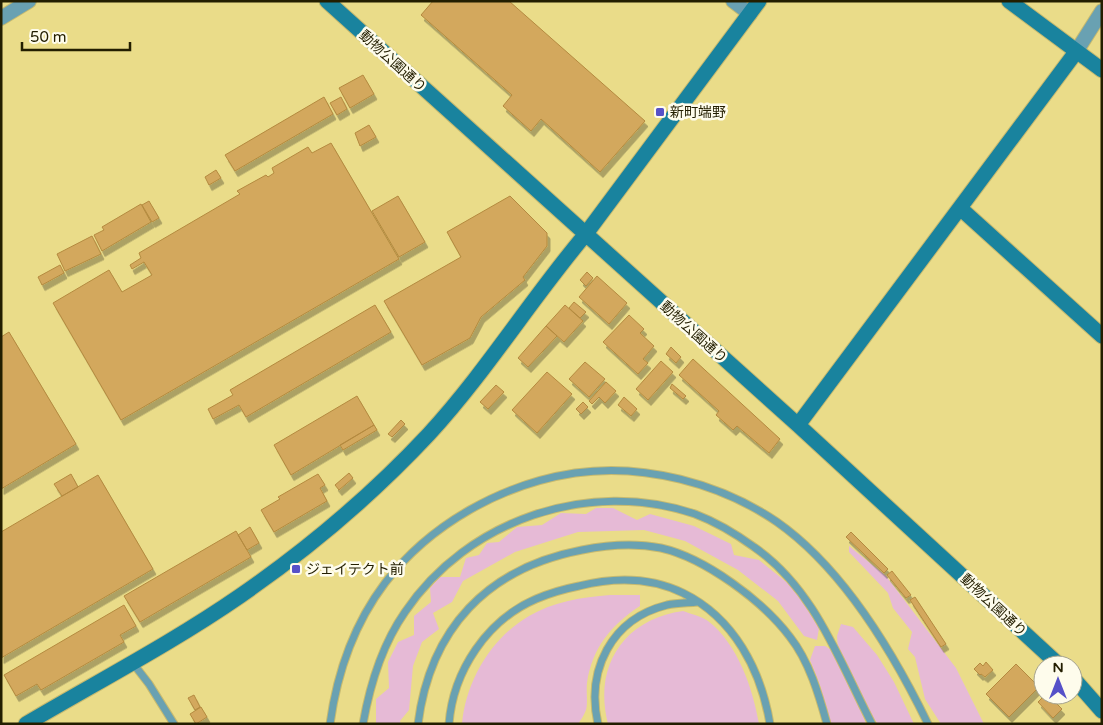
<svg xmlns="http://www.w3.org/2000/svg" width="1103" height="725" viewBox="0 0 1103 725" font-family="'Varela Round','Noto Sans JP',sans-serif">
<style>
.green{fill:#e6bad6}
.building{fill:#d3a85d;stroke:#b48a3f;filter:url(#shadow)}
.lines{fill:none;stroke-linecap:round;stroke-linejoin:round}
.lane-casing{stroke:#c6ba70;stroke-width:9}
.street-casing{stroke:#c6ba70;stroke-width:16}
.secondary-casing{stroke:#c6ba70;stroke-width:17}
.lane{stroke:#69a1b2;stroke-width:7}
.street{stroke:#69a1b2;stroke-width:14}
.secondary{stroke:#19839e;stroke-width:15}
.poi-dot{fill:#5651c8;stroke:#fefcec;stroke-width:2}
.labels{text-anchor:middle;stroke-width:5;stroke-linejoin:round;paint-order:stroke}
.street-label{font-size:14px;fill:#231e00;stroke:#fefcec}
.poi-label{font-size:14px;fill:#231e00;stroke:#fefcec;text-anchor:start}
</style>
<defs>
<filter id="shadow"><feDropShadow dx="3" dy="5.5" stdDeviation="0" flood-color="#0004"/></filter>
</defs>
<rect width="100%" height="100%" fill="#eadc89"/>
<path class="green" d="M596,508H613L637,520L650,514L694,526L731,544L734,555L759,560L795,589L819,628L817,640L804,636L778,601L738,570L685,541L644,530L578,532L515,552L463,581L452,602L433,613L439,629L422,642L413,666L409,710L400,721L401,724H376V699L389,688L388,662L398,642L414,635V616L431,602L430,588L440,577H460L466,558L479,555L487,543L499,542L517,527L542,525L561,513L586,514Z
M849,546L886,576L956,668L984,724H941L925,699L915,657L908,649L912,632L893,608L888,593L849,552Z
M610,595H640V606C611,625 592,648 587,683C586,691 588,703 586,710C584,715 581,720 578,724H462C466,681 491,638 529,616C553,602 582,597 610,595Z
M683,611C691,614 701,616 708,621C738,644 753,689 759,724H608C593,666 624,619 683,611Z
M841,624L853,627L877,655L894,682L914,724H878L855,695L866,724H825L821,688L810,660L815,646H825L833,651L838,649L837,636Z"/>
<path class="building" d="M433,1H509L645,121L600,172L541,119L531,131L503,106L512,95L421,15Z
M363,75L374,94L350,108L339,88Z
M324,97L333,114L235,171L225,155Z
M341,97L347,109L337,115L330,103Z
M369,125L376,137L360,146L355,133Z
M331,143L399,259L121,420L53,303L109,270L122,292L152,275L144,262L132,269L130,265L141,258L139,253L240,194L237,191L266,175L268,177L274,173L272,168L308,147L312,153Z
M216,170L221,178L209,185L205,177Z
M398,196L425,242L399,257L372,211Z
M510,196L547,233V246L523,277L525,280L481,317L470,338L422,365L384,301L461,257L447,232Z
M149,201L159,218L152,222L142,205Z
M141,204L151,222L102,251L94,235L104,230L102,227Z
M92,236L101,254L65,271L57,254Z
M60,265L64,273L42,285L38,277Z
M587,272L593,278L586,286L580,280Z
M597,276L627,303L609,324L579,297Z
M574,302L586,312L580,318L569,308Z
M375,305L391,332L246,417L239,405L213,419L208,409L233,395L230,390Z
M565,305L583,321L564,342L546,326Z
M629,315L644,329L640,333L654,346L643,359L648,363L638,374L603,342Z
M546,326L557,336L528,367L518,358Z
M9,332L76,444L1,489V337Z
M671,347L681,357L676,363L666,354Z
M693,359L780,439L769,453L737,426L733,430L716,415L719,411L679,375Z
M661,361L673,372L648,400L636,389Z
M585,362L605,379L589,397L569,379Z
M547,372L572,394L537,433L512,410Z
M606,382L616,391L605,403L599,397L592,404L589,401Z
M672,384L686,396L683,399L670,388Z
M496,385L504,392L488,409L480,402Z
M357,396L374,425L291,475L274,445Z
M624,397L637,409L631,416L618,405Z
M583,402L588,407L581,414L576,409Z
M401,420L405,424L392,437L388,434Z
M374,425L377,430L343,450L340,445Z
M349,473L353,478L339,490L335,485Z
M71,474L78,487L62,496L54,484Z
M318,474L325,485L320,488L327,501L274,532L261,510L280,499L278,497Z
M98,475L153,569L1,658V532Z
M250,527L259,543L247,550L238,535Z
M236,531L251,557L140,622L124,596Z
M851,532L888,569L884,573L846,537Z
M892,571L911,595L906,598L887,575Z
M915,597L946,644L941,647L910,600Z
M124,605L136,626L120,635L124,642L41,690L37,684L16,696L4,675Z
M986,662L993,670L985,677L981,674L980,675L974,669L980,663L983,666Z
M1016,664L1039,687L1009,717L986,694Z
M194,695L200,707L195,710L188,698Z
M1045,695H1048L1062,709L1053,718L1038,702Z
M201,707L207,717L196,724L190,714Z"/>
<g class="lines">
<defs>
<path id="lane" d="M132,662L149,684L174,724
M330,724C337,673 354,624 385,583C430,524 502,484 575,473C643,463 720,483 777,522C844,569 893,652 928,724
M363,724C370,684 382,645 405,612C467,520 589,478 695,514C716,522 736,534 754,547C815,589 839,661 872,724
M418,724C430,629 487,568 582,550C607,545 635,543 661,548C705,558 763,601 790,637C809,661 819,695 827,724
M449,724C453,671 487,620 536,599C550,593 564,589 579,586C615,577 650,577 683,593C734,618 761,670 770,724
M598,724C586,670 611,619 667,605C677,603 688,603 697,602"/>
<path id="street" d="M733,1L750,14
M1,18L29,1
M1076,52L1102,11"/>
<path id="secondary" d="M327,1L798,425L1059,665
M1009,1L1102,70
M960,208L1102,336
M798,425L1076,52
M1073,678L1102,711
M26,724C97,682 172,643 240,596C308,549 372,495 429,434C486,372 531,299 585,235L759,1"/>
</defs>
<use href="#lane" class="lane-casing"/>
<use href="#street" class="street-casing"/>
<use href="#secondary" class="secondary-casing"/>
<use href="#lane" class="lane"/>
<use href="#street" class="street"/>
<use href="#secondary" class="secondary"/>
</g>
<g class="poi-dot">
<rect x="655" y="107" width="10" height="10" rx="2.5"/>
<rect x="291" y="564" width="10" height="10" rx="2.5"/>
</g>
<g class="labels">
<g class="street-label">
<text transform="translate(393 61) rotate(42)" y="5">動物公園通り</text>
<text transform="translate(694 332) rotate(42)" y="5">動物公園通り</text>
<text transform="translate(994 605) rotate(43)" y="5">動物公園通り</text>
</g>
<g class="poi-label">
<text x="670" y="117">新町端野</text>
<text x="306" y="574">ジェイテクト前</text>
</g>
</g>
<rect width="1103" height="725" fill="none" stroke="#231e00" stroke-width="5"/>
<g transform="translate(1058 680)"><circle r="24" fill="#fefcec" stroke="#a6a38e"/>
<path d="M0-4L9 19L0 12L-9 19Z" fill="#5651c8"/>
<text y="-8" font-size="14" font-weight="bold" text-anchor="middle" fill="#231e00">N</text>
</g>
<path d="M22 42v8h108v-8" fill="none" stroke="#231e00" stroke-width="2.5"/>
<text x="30" y="42" font-size="15" fill="#231e00" stroke="#fefcec" stroke-width="4" paint-order="stroke">50 m</text>
</svg>
